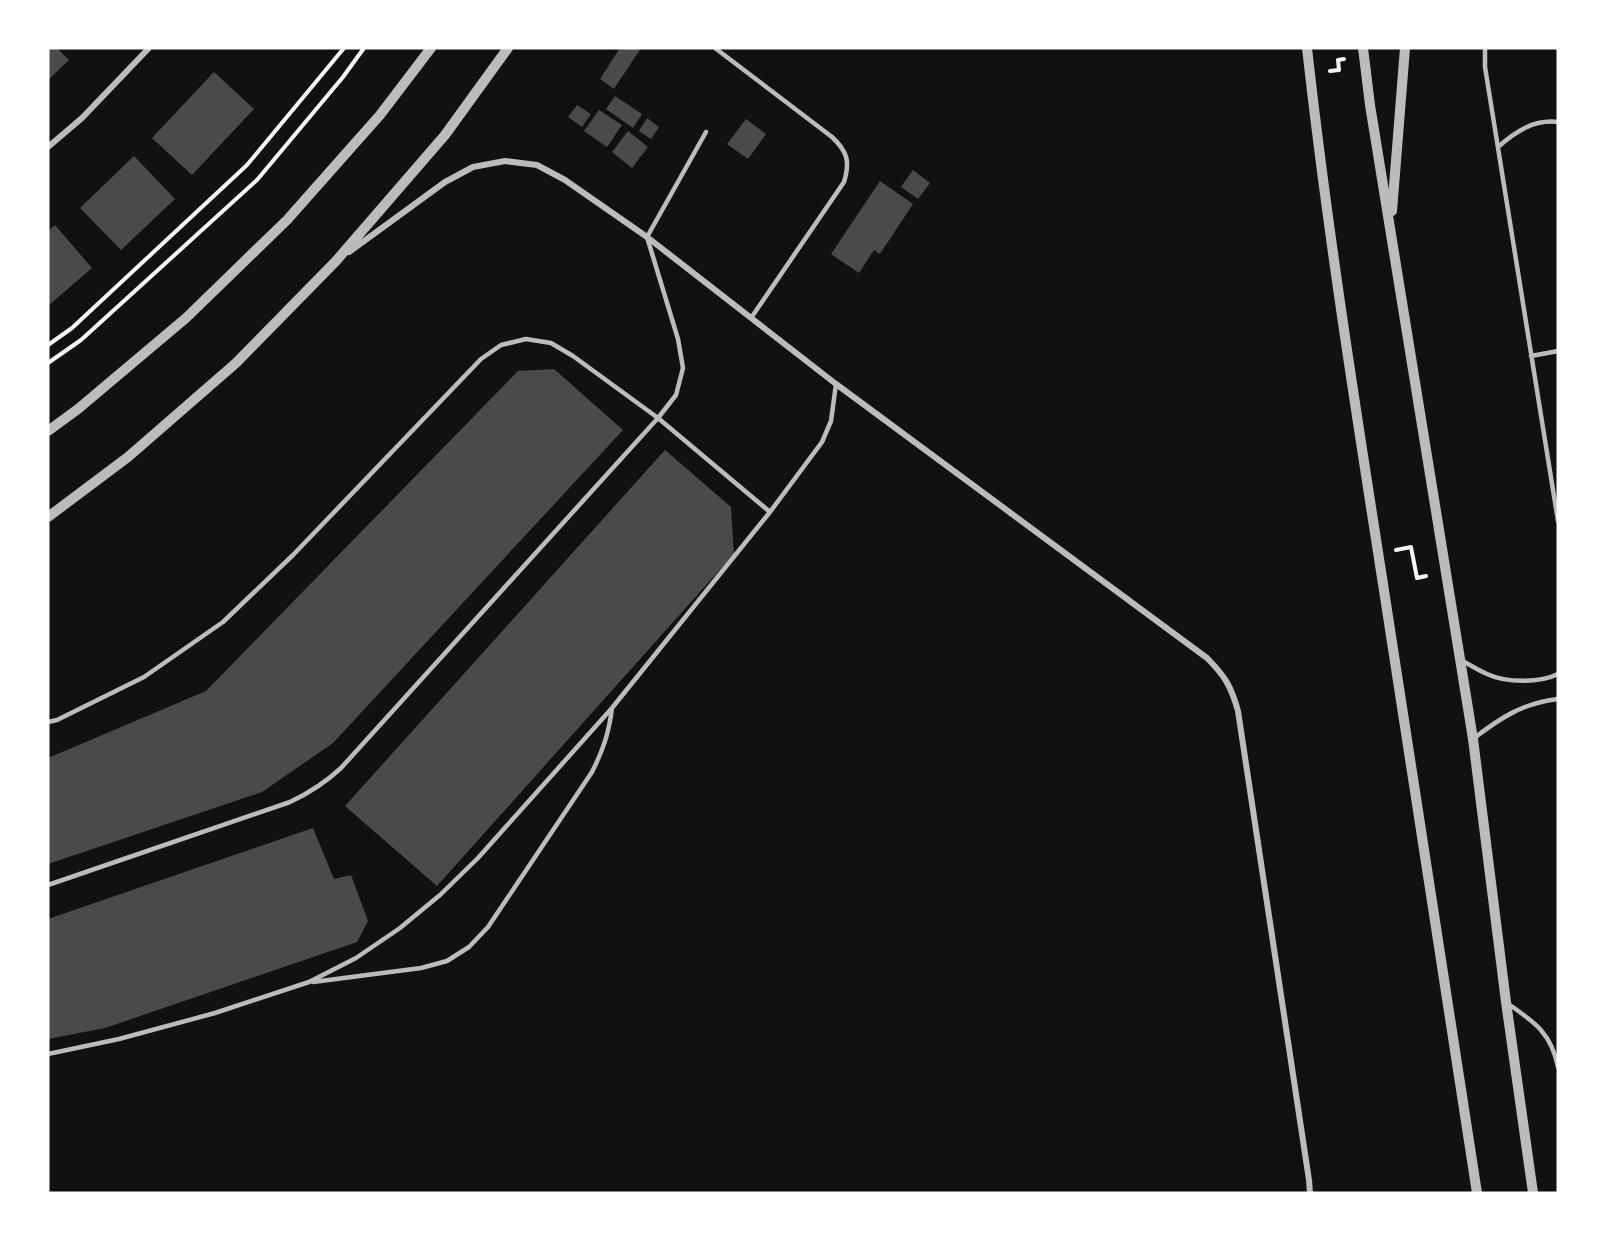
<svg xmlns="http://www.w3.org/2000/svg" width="1606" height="1241" viewBox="0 0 1606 1241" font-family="Barlow,sans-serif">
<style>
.building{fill:#4a4a4a}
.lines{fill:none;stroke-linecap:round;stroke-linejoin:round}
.path{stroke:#f5f5f5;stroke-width:4}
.service{stroke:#bcbcbc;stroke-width:4.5}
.minor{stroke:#bcbcbc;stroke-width:6}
.tertiary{stroke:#bcbcbc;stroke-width:10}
</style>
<rect width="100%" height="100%" fill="#111"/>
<path class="building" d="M48,48H57L69,60L48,80Z
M620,48H641L614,89L600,79Z
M214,72L254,109L192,175L152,138Z
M615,96L642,114L633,128L606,109Z
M577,105L591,114L582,127L568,117Z
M599,110L622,125L607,147L584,131Z
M647,118L659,127L651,139L639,131Z
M746,119L766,134L748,159L727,144Z
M628,131L648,147L632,168L612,152Z
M134,156L175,199L121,250L80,208Z
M913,170L930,183L918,199L901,187Z
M880,181L913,204L880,254L874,250L859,273L831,254Z
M55,225L92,268L48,306V231Z
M554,369L623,430L333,743L262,792L48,864V758L206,691L518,371Z
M665,450L731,507L734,554L437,886L345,806Z
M313,828L334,879L351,875L368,921L357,942L105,1028L48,1039V919Z"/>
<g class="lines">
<path class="path" d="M1330,71L1339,70L1338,60L1344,59
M48,345L72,328L247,165L344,48
M48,363L81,340L257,180L343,77L364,48
M1396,550L1411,547L1417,578L1426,576"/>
<path class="service" d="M715,48L832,137C848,152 850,162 844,182L751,318
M1485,48V67L1558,521
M1498,147C1515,132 1534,119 1558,122
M1531,356L1558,351
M1461,660C1470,665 1478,670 1487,674C1506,683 1540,683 1558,674
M48,722L57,720L144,677L223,622L293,555L481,359L501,345L526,339L551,343L573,356L658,418L770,512
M1473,739C1500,718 1523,703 1558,699
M48,885L290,802C309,793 325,783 341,768L658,418L676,395L683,368L678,339L647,237L706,132
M313,982L421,968L447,961L469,947L488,927L592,772C603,750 609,733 612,708
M1507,1003C1534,1022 1551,1032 1558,1067
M48,1054L119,1039L215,1013L309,982L356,958L400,928L440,895L478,858L612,708L770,512L822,442L831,421L836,384"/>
<path class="minor" d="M48,147L82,118L149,48
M349,252L445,182L473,167L505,161L537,165L565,180L647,237L836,384L1207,658C1225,676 1231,686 1238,711L1309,1180L1310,1193"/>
<path class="tertiary" d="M1307,48C1327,227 1355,405 1383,584C1414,787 1446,990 1477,1193
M1363,48L1370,105L1473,739L1506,1002L1533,1193
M1392,211L1405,48
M48,431L78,409L186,318L287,220L380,115L431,48
M48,517L128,457L236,363L336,261L445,135L508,48"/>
</g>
<rect width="1606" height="1241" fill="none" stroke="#ffffff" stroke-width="99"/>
</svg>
